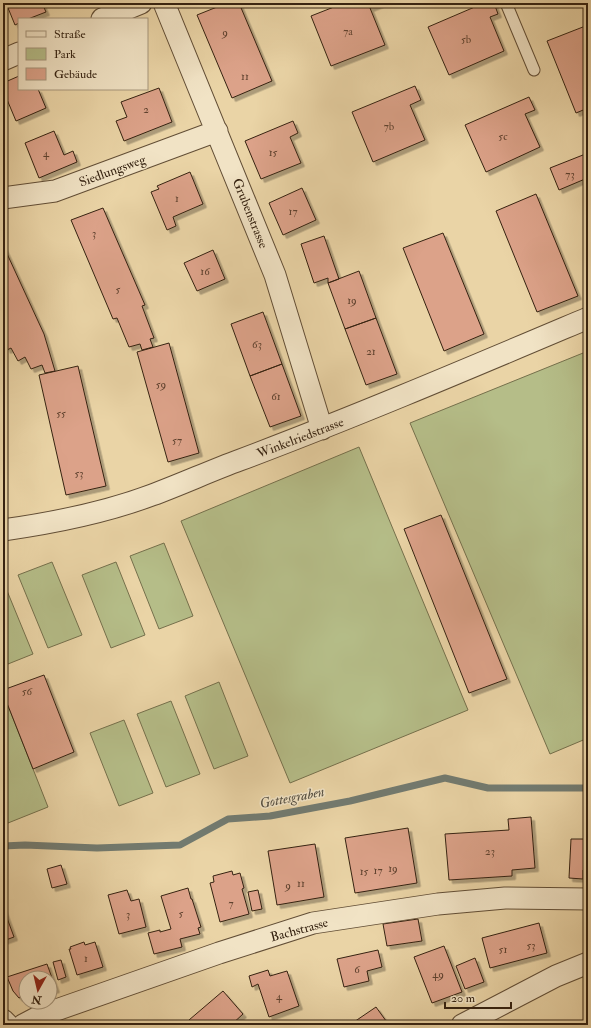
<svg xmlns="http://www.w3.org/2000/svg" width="591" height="1028" viewBox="0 0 591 1028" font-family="'IM FELL Double Pica',serif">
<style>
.green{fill:#b5bd88;stroke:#75704c}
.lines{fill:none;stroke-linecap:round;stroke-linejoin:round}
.stream{stroke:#727b71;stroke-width:7}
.building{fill:#dca289;stroke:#352211;filter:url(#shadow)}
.service-casing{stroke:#624e36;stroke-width:13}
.minor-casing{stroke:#624e36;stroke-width:23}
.service{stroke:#f1e3c5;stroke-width:11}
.minor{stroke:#f1e3c5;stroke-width:21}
.labels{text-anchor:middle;stroke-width:3;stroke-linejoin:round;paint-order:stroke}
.number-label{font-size:11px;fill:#5f422f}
.street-label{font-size:13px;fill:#352211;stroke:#f1e3c5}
.water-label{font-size:14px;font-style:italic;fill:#544e41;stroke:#f1e3c5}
</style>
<defs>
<filter id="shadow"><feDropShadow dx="3.5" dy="3.5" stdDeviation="0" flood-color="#0004"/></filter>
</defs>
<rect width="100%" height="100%" fill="#ead4a6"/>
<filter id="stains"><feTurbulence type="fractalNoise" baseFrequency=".005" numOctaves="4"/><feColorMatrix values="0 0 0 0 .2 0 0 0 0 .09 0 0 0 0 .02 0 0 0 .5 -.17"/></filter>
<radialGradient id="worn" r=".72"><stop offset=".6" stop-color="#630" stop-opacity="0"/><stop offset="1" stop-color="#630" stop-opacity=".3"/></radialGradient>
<path class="green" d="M588,351V738L550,754L410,423Z
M359,447L468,710L290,783L181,521Z
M164,543L193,616L159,629L130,556Z
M52,562L82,635L48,648L18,575Z
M116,562L145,635L111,648L82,575Z
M3,581L33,654L3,666Z
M219,682L248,756L214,769L185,696Z
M171,701L200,774L166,787L137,714Z
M7,703L48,807L3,825V705Z
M124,720L153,793L119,806L90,733Z"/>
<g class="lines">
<path class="stream" d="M3,846L25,845L97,848L180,845L228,819L270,816L350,801L445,778L488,788H588"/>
</g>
<path class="building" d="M6,3H42L46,12L28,19H19V23L15,25Z
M227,3H239L272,81L232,98L197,15Z
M344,3H379L380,4L370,8L385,45L331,66L311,16Z
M484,3H494L498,14L490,17L504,51L449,75L428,27Z
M588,25V108L576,113L547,41Z
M19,76V89H38L46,108L16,121L3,90V83Z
M415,86L421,100L410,105L425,140L373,162L352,112Z
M159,88L172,122L124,141L116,121L127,117L121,102Z
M529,97L535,110L525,114L540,147L486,172L465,125Z
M293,121L298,133L290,137L301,163L261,179L245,141Z
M54,131L64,155L73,151L77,162L39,178L25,143Z
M588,153V188L585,179L559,190L550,168Z
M190,172L203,204L173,217L176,226L167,230L151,192L159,189L157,186Z
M302,188L316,220L283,235L269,203Z
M536,194L578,296L537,312L496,211Z
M103,208L145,305L142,306L154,338L150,339L153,347L142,350L140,344L129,347L117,318L113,319L71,220Z
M443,233L484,334L444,351L403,248Z
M324,236L339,279L328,283V278L314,283L301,244Z
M3,245L44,334L55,371L45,373L42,365L31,369L25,357L18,361L11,348L7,350L3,341Z
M213,250L225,279L197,291L184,263Z
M359,271L376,318L345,329L328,283Z
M263,312L282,364L250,376L231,324Z
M376,318L397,374L366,385L345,329Z
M169,343L199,453L168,462L137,352Z
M282,364L301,416L270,427L250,376Z
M78,366L106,486L66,495L39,375Z
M441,515L507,679L469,693L404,529Z
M44,675L74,752L33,769L3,693V690Z
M531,817L535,868L512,870V876L449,880L445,834L509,830L508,819Z
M408,828L417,883L355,893L345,838Z
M571,839H588V871L583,870V879L569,878Z
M315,844L324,897L277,905L268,851Z
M61,865L67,884L52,888L47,869Z
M232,871L233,875L240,873L244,888L242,889L249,914L220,922L210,883L214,882L213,876Z
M188,888L191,899H192L201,927L198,928L200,934L180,939L182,947L154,954L148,933L160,930V932L171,929L161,896Z
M127,890L131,901L139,899L146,927L119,934L108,895Z
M258,890L262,909L252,911L248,892Z
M3,907L14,937L3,941Z
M418,919L422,941L387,946L383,924Z
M539,923L547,953L490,968L482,938Z
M84,942L85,945L95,942L103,967L77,975L69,949H71L70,947Z
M444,946L462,992L432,1003L414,957Z
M378,950L382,967L367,971L369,981L344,987L337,959Z
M475,958L484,982L465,989L456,966Z
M61,960L66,977L58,980L53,962Z
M47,964L56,989L50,991V978H26V995L19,998L13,991L7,977Z
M268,970L270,976L287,971L299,1006L269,1017L258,984L252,987L249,976Z
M223,991L243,1014L231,1025H193L189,1020Z
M376,1007L389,1025H352L351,1024Z"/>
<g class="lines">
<defs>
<path id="service" d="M506,3L534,70"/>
<path id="minor" d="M164,3L275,275L322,429
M102,19L141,3
M3,60L19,53
M3,198L55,191L217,131
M3,530C53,523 104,513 152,495C182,484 210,471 240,460C357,416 472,367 588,318
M3,1020L8,1025
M23,1025L42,1015L219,953L313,923L438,904L505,898L588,899
M462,1025L556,976L588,963"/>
</defs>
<use href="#service" class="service-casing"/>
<use href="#minor" class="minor-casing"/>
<use href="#service" class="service"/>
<use href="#minor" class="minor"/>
</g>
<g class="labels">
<g class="number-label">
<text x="348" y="35">7a</text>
<text x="225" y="36">9</text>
<text x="466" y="43">5b</text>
<text x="245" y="80">11</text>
<text x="146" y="113">2</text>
<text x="389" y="130">7b</text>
<text x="503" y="140">5c</text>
<text x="273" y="156">15</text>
<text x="46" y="157">4</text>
<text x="570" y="178">73</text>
<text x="177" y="202">1</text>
<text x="293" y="215">17</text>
<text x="94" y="237">3</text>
<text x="205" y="275">16</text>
<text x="118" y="293">5</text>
<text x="352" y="304">19</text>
<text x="257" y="348">63</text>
<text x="371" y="355">21</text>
<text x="161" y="388">59</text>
<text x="276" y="400">61</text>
<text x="61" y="417">55</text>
<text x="177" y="444">57</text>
<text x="79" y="477">53</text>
<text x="27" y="695">56</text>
<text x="490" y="855">23</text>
<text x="393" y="872">19</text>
<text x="378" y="874">17</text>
<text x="364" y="875">15</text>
<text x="301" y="887">11</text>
<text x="288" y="889">9</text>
<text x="231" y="907">7</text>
<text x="181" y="917">5</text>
<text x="128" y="918">3</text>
<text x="531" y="949">53</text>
<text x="503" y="953">51</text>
<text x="86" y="962">1</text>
<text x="357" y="973">6</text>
<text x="438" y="978">49</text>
<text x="279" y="1000">4</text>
</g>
<g class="street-label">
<text transform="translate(112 170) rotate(-20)" y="5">Siedlungsweg</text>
<text transform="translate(251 213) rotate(68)" y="5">Grubenstrasse</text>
<text transform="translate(300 437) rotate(-21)" y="5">Winkelriedstrasse</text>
<text transform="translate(299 929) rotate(-15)" y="5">Bachstrasse</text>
</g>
<g class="water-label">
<text transform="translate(292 797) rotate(-11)" y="5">Gottesgraben</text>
</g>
</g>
<rect width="591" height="1028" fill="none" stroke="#ead4a6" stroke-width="16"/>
<rect x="4" y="4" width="583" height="1020" fill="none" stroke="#352211" stroke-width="2"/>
<rect x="8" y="8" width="575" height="1012" fill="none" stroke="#352211"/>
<rect x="18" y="18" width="130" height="72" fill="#f1e3c5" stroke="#a6967d"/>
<rect x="26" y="31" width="20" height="6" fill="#f1e3c5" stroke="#a6967d"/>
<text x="54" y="38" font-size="12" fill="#352211">Straße</text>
<rect x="26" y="48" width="20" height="12" fill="#b5bd88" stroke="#a6967d"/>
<text x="54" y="58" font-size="12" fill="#352211">Park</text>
<rect x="26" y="68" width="20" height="12" fill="#dca289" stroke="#a6967d"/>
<text x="54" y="78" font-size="12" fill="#352211">Gebäude</text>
<g transform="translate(38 990) rotate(188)"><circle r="19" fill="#f1e3c5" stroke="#a6967d"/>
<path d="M0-3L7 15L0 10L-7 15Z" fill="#8f2418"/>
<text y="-6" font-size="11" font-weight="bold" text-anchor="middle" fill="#352211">N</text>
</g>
<path d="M445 1002v6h66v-6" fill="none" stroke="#352211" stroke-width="2"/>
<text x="451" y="1002" font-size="12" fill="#352211" stroke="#f1e3c5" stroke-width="3" paint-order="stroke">20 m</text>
<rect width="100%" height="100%" filter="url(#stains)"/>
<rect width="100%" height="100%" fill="url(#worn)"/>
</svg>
